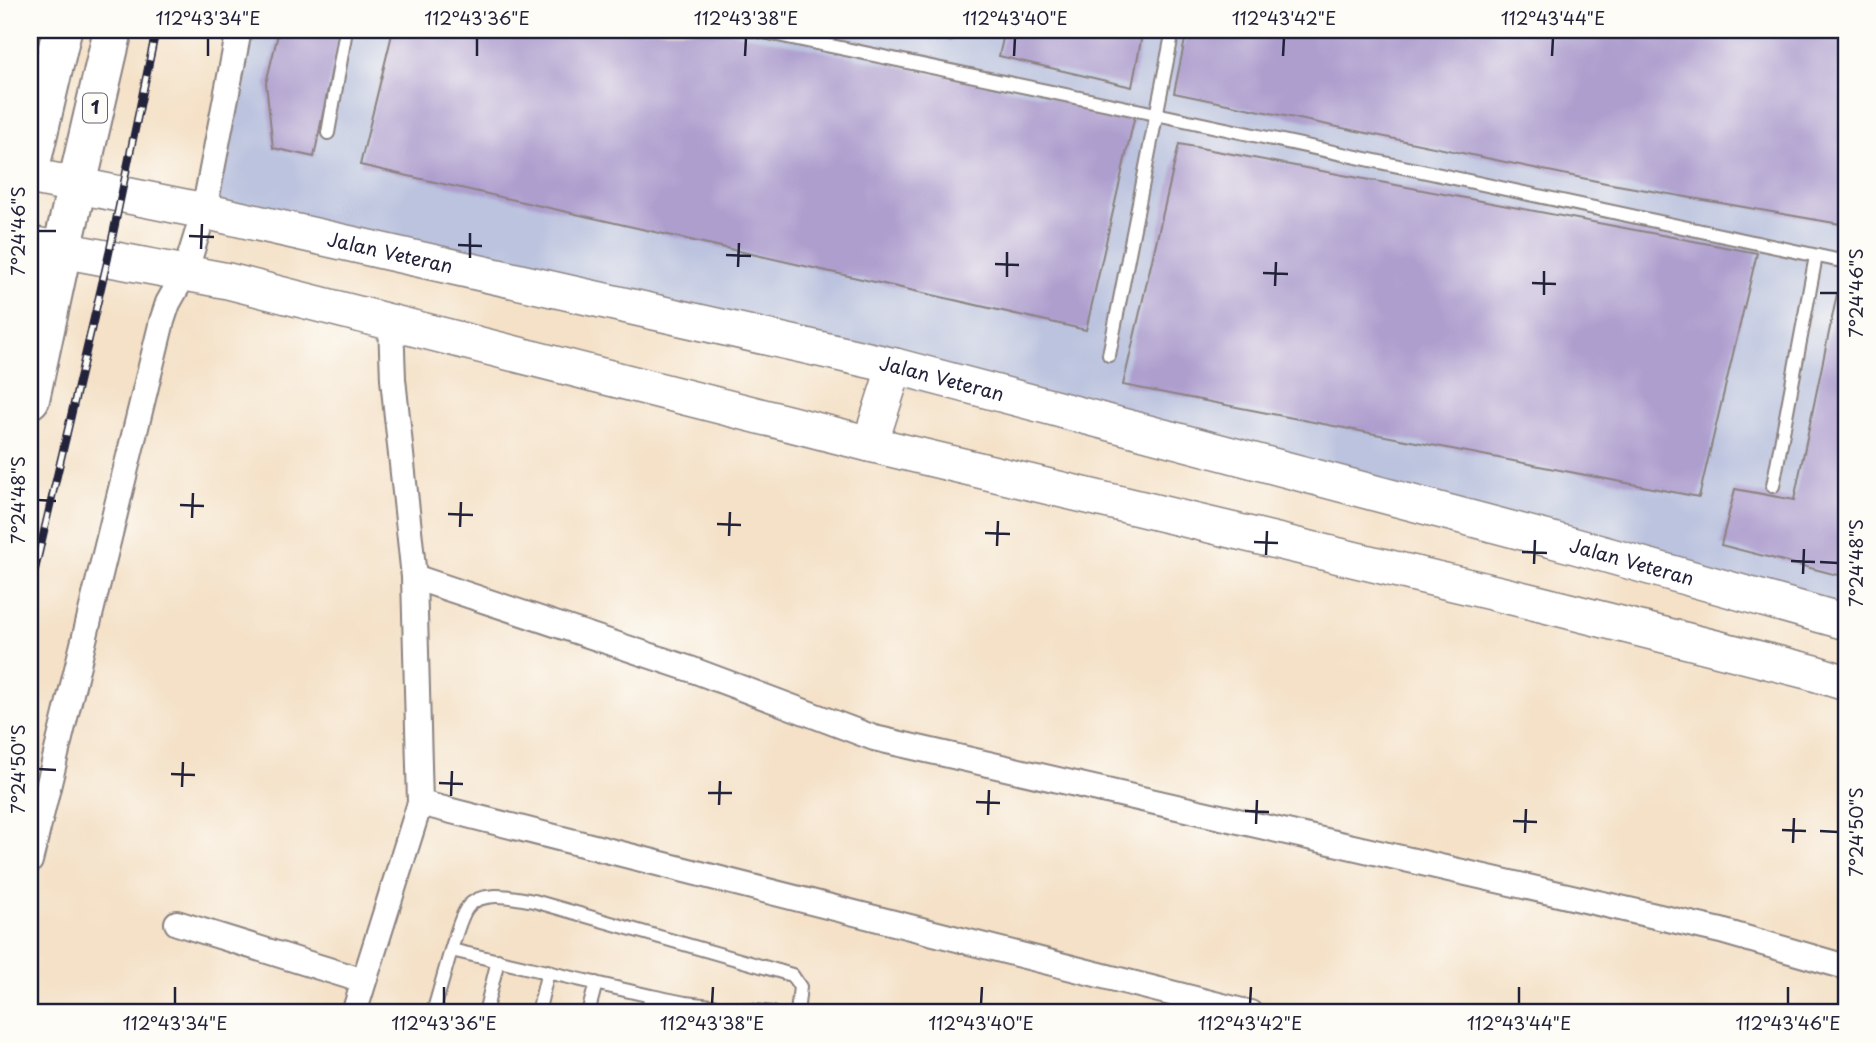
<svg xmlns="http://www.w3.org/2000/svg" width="1876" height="1043" viewBox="0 0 1876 1043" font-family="'Playpen Sans',sans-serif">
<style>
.industrial{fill:#bbc3de}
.building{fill:#ad9ece}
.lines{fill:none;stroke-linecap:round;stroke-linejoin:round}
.lane-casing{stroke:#8b8281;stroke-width:16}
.street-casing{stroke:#8b8281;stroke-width:28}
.secondary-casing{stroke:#8b8281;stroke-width:38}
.highway-casing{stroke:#8b8281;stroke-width:42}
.lane{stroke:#fff;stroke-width:12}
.street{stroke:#fff;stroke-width:24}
.secondary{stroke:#fff;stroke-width:35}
.highway{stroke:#fff;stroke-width:38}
.rail-casing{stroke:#22223b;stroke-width:8}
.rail{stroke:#fdfcf7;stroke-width:5;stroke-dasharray:16;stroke-linecap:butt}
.ticks{fill:none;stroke:#22223b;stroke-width:2.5}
.labels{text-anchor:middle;stroke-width:5;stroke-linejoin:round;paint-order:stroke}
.shield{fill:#fdfcf7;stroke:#646373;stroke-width:2}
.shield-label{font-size:18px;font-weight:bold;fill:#22223b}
.street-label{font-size:19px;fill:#22223b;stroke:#fdfcf7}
.neatline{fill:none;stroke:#22223b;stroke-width:2.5}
.ticks-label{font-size:18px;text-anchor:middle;fill:#22223b}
</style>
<rect width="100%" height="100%" fill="#fdfcf7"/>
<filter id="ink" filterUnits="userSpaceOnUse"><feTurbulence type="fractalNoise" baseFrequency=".0143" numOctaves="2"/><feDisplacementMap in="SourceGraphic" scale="14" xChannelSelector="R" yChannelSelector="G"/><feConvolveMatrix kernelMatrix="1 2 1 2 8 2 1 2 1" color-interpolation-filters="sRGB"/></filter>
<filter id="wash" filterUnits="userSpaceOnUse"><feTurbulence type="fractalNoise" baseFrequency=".00686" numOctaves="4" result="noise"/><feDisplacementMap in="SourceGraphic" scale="28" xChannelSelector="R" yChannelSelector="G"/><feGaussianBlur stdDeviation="1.57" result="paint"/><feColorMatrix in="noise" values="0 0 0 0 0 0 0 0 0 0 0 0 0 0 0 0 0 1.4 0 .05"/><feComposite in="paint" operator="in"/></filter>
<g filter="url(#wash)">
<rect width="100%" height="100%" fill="#f4e1c7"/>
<path class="industrial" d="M242,30H1846V623L204,211Z"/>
<g id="blocks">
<path class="building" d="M279,30H340L314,157L273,148L266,83Z
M393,30H720L1135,115L1086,330L360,165Z
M903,30H953L951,41Z
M1005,30H1143L1132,87L999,56Z
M1187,30H1846V225L1606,183L1174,93Z
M1179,144L1757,253L1699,497L1123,385Z
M1837,294L1846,296L1845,577L1721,545L1735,489L1794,500Z"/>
</g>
</g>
<g filter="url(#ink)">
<use href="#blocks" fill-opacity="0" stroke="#8b8281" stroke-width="2"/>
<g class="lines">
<defs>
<path id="lane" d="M755,30L1156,114L1846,262
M328,133L346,30
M1109,355L1173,30
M1773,486L1816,256
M451,950C455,938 458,925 464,913C475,888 513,897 534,901L792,975L800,987L797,1013
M433,1013L451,950L651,996L685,1003L773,1013
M485,1013L498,960
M538,1013L548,971
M588,1013L596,983
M647,1013L651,996"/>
<path id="street" d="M414,577L693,670L874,738L1721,931L1846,967
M420,803L1250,1013
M30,861L162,321L168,303L185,273L204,211L239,30
M177,923L364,981
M354,1013L420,803L414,577L393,379L391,323"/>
<g id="secondary">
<path id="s1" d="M30,176L204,211L895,366L1575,546L1846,622"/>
<path d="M30,244L228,281L870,444L1541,604L1811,672L1846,683"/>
<path d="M870,444L895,366"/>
</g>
<path id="highway" d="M30,168L62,30
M30,399L62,250L113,30"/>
</defs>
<use href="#lane" class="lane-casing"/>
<use href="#street" class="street-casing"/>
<use href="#secondary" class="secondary-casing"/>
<use href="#highway" class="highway-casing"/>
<use href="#lane" class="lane"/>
<use href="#street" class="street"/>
<use href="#secondary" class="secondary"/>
<use href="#highway" class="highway"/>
<defs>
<path id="rail" d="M30,591L108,258L156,30"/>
</defs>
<use href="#rail" class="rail-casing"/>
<use href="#rail" class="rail"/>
</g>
</g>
<path class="ticks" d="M208,56V38M477,56V38M745,56L746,38M1014,56L1015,38M1283,56L1284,38M1552,56L1553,38M38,231H56M189,236L214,237M458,245L482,246M201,249L202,224M726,255L751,256M470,258V233M995,264L1019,265M738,267L739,243M1263,273L1288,274M1007,277V252M1532,283L1556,284M1275,286L1276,262M1820,293H1838M1544,295V271M38,500L56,501M180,505L204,506M448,514L473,515M192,518L193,493M717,524L741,525M460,527L461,502M985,533L1010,534M729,536L730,512M1254,542L1278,543M997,546L998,521M1522,552L1547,553M1266,555L1267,531M1791,561L1815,562M1820,562L1838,563M1534,564L1535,540M1803,574L1804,549M38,769L56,770M171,774L195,775M439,783L463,784M182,787L183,762M708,793H732M451,796L452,771M976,802L1000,803M719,805L720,781M1245,811L1269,812M988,815L989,790M1513,821L1537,822M1256,824L1257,800M1782,830L1806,831M1820,831L1838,832M1525,833L1526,809M1793,843L1794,818M175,1004V987M444,1004V987M712,1004L713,987M981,1004L982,987M1250,1004L1251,987M1519,1004V987M1788,1004V987"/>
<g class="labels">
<rect class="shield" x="83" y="93.5" width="24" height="29" rx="5"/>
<g class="shield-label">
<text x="95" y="114">1</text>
</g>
<g class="street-label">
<text dy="7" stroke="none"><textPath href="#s1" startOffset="368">Jalan Veteran</textPath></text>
<text dy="7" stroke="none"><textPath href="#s1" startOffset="934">Jalan Veteran</textPath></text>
<text dy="7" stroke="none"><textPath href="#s1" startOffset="1648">Jalan Veteran</textPath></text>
</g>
</g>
<rect width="1876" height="1043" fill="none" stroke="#fdfcf7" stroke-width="77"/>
<rect x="38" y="38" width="1800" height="966" class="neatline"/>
<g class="ticks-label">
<text x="208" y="25">112°43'34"E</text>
<text x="477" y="25">112°43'36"E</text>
<text x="746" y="25">112°43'38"E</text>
<text x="1015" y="25">112°43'40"E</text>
<text x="1284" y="25">112°43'42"E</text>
<text x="1553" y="25">112°43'44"E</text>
<text transform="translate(19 231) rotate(-90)" y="6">7°24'46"S</text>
<text transform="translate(1857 293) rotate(-90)" y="6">7°24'46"S</text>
<text transform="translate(19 500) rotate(-90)" y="6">7°24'48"S</text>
<text transform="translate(1857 563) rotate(-90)" y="6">7°24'48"S</text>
<text transform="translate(19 769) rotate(-90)" y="6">7°24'50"S</text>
<text transform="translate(1857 832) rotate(-90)" y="6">7°24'50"S</text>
<text x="175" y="1030">112°43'34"E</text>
<text x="444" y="1030">112°43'36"E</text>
<text x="712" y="1030">112°43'38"E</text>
<text x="981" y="1030">112°43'40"E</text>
<text x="1250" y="1030">112°43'42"E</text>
<text x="1519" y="1030">112°43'44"E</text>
<text x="1788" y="1030">112°43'46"E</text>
</g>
</svg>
